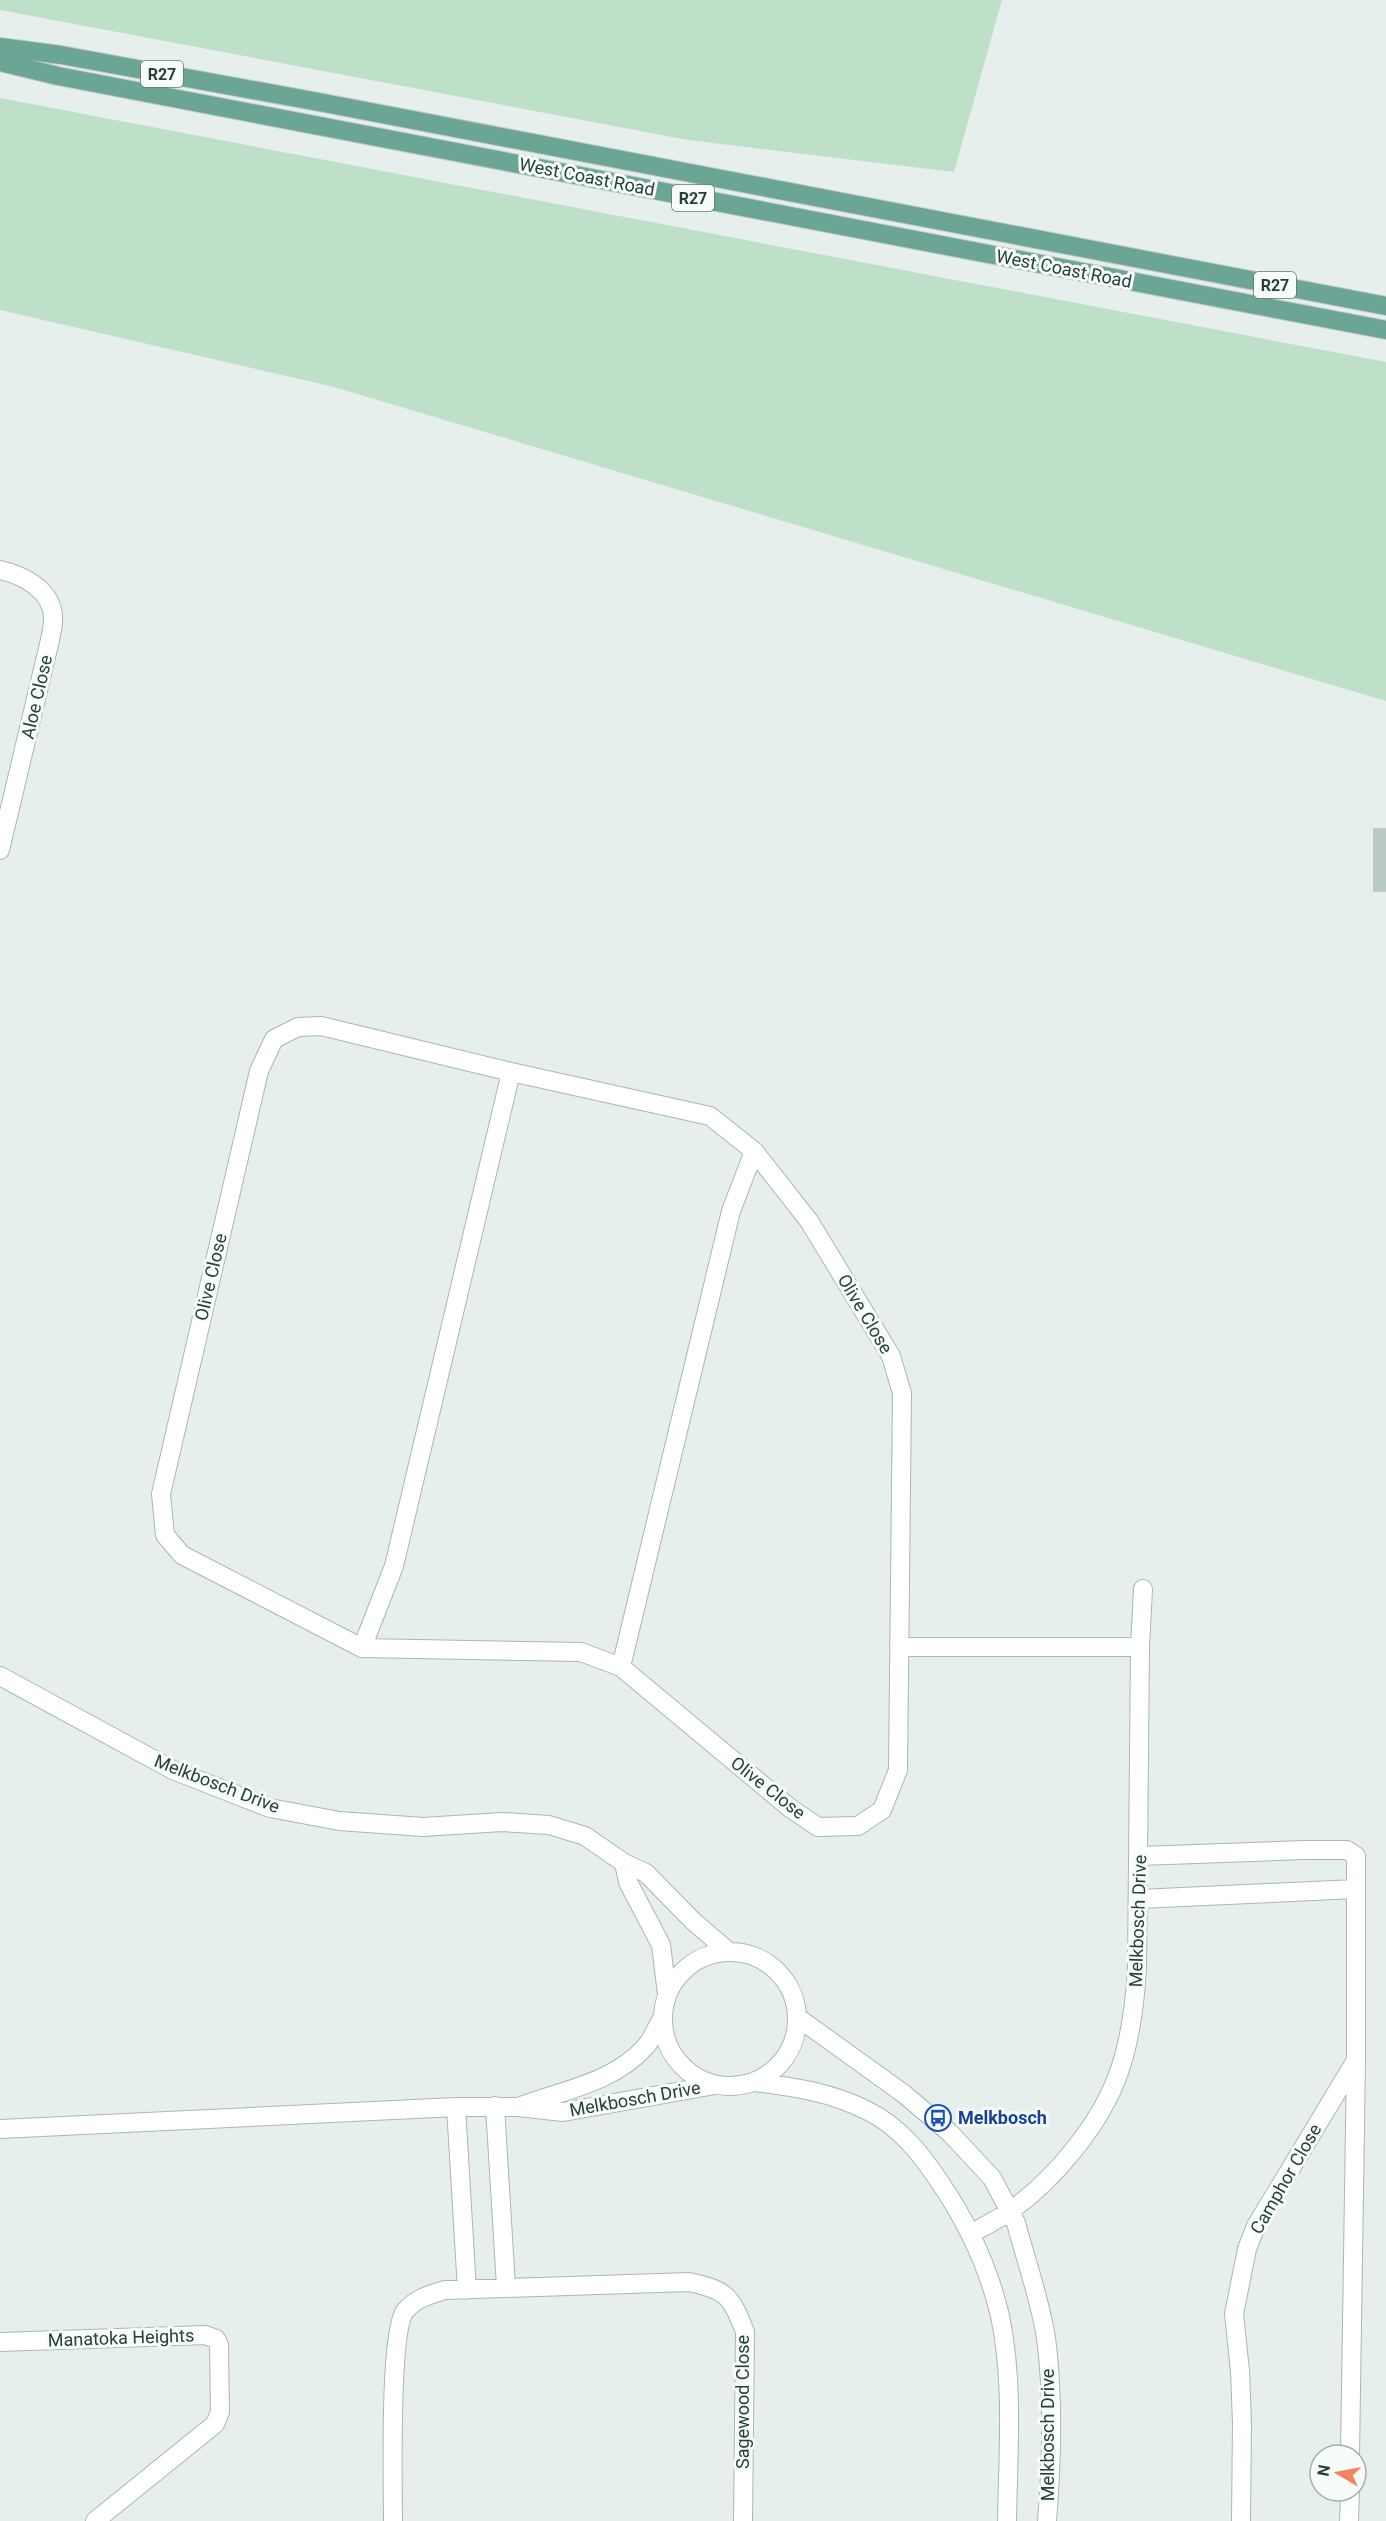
<svg xmlns="http://www.w3.org/2000/svg" width="1386" height="2521" viewBox="0 0 1386 2521" font-family="Roboto,sans-serif">
<style>
.green{fill:#bfe0c8}
.building{fill:#bbcac4}
.lines{fill:none;stroke-linecap:round;stroke-linejoin:round}
.minor-casing{stroke:#a8b8b2;stroke-width:20}
.major-casing{stroke:#c2cac8;stroke-width:20}
.minor{stroke:#fff;stroke-width:18}
.major{stroke:#6aa596;stroke-width:18}
.labels{text-anchor:middle;stroke-width:6;stroke-linejoin:round;paint-order:stroke}
.shield{fill:#f7fbf9;stroke:#637a73;stroke-width:1.5}
.shield-label{font-size:16px;font-weight:bold;fill:#24423a}
.street-label{font-size:18px;fill:#24423a;stroke:#f7fbf9}
.transit-label{font-size:18px;font-weight:bold;fill:#164399;stroke:#f7fbf9;text-anchor:start}
</style>
<rect width="100%" height="100%" fill="#e6efeb"/>
<path class="green" d="M0,0H1002L954,172L688,140L0,10Z
M0,98L1386,362V701L334,387L0,310Z"/>
<path class="building" d="M1373,828H1386V892H1373Z"/>
<g class="lines">
<defs>
<path id="minor" d="M0,570C23,575 52,590 53,617C54,624 51,633 50,640L0,850
M321,1026L511,1072L710,1116L754,1151L809,1221L891,1356L902,1393L898,1770L882,1810L858,1826L818,1827L790,1808L621,1667L581,1652L362,1648L182,1555L165,1535L161,1494L259,1071L274,1039L298,1027Z
M899,1647H1140
M362,1648L394,1566L511,1072
M621,1667L731,1211L754,1151
M0,1676L173,1770L270,1808L339,1821L423,1827L502,1822L549,1825L585,1836L624,1863L646,1873L693,1921L728,1951
M1140,1856L1303,1850H1347L1356,1856V2061L1350,2455
M624,1863L628,1882L661,1945L667,1994
M1139,1899L1356,1889
M663 2019a67 67 0 1 1 134 0a67 67 0 1 1-134 0Z
M797,2017L904,2094L950,2133L992,2178L1016,2223C1026,2261 1040,2299 1046,2338C1054,2399 1052,2460 1047,2521
M754,2082C794,2087 831,2092 868,2111C899,2126 922,2155 941,2184C968,2224 989,2269 1000,2316C1014,2382 1008,2454 1007,2521
M495,2106L506,2287
M521,2106C564,2090 615,2082 646,2046C653,2038 657,2026 663,2017
M456,2107L467,2290
M0,2129L456,2107H519L563,2112L715,2085
M970,2234C983,2227 997,2220 1010,2211C1054,2180 1101,2124 1119,2072C1131,2038 1135,2004 1137,1968L1140,1647L1143,1589
M0,2342L205,2335L216,2339L219,2345L220,2412L215,2424L95,2521
M393,2521C393,2485 389,2333 405,2311C416,2298 429,2295 445,2290L689,2282C727,2290 731,2296 745,2332L743,2521
M1241,2521L1242,2423L1240,2371L1234,2314L1247,2249L1256,2226L1355,2062
M1349,2521L1350,2491"/>
<path id="major" d="M0,47L61,55L324,103L1386,306
M0,62L58,76L1386,330"/>
</defs>
<use href="#minor" class="minor-casing"/>
<use href="#major" class="major-casing"/>
<use href="#minor" class="minor"/>
<use href="#major" class="major"/>
</g>
<defs>
<symbol id="bus-ring" viewBox="-11 -11 22 22"><circle r="9.5" fill="#f7fbf9" stroke="#1a4fb4" stroke-width="1.5"/><path d="M-5-6H5V4H4V6H2V4H-2V6H-4V4H-5ZM-3.5-4V0h7V-4ZM-3.5 1.2v1.5H-2V1.2ZM2 1.2v1.5H3.5V1.2Z" fill="#1a4fb4"/></symbol>
</defs>
<g fill-rule="evenodd">
<use href="#bus-ring" x="923" y="2103" width="30" height="30"/>
</g>
<g class="labels">
<g class="shield">
<rect x="141" y="61" width="42" height="26" rx="4.5"/>
<rect x="672" y="185" width="42" height="26" rx="4.5"/>
<rect x="1254" y="272" width="42" height="26" rx="4.5"/>
</g>
<g class="shield-label">
<text x="162" y="80">R27</text>
<text x="693" y="204">R27</text>
<text x="1275" y="291">R27</text>
</g>
<g class="street-label">
<text transform="translate(587 177) rotate(11)" y="6">West Coast Road</text>
<text transform="translate(1064 269) rotate(11)" y="6">West Coast Road</text>
<text transform="translate(37 697) rotate(-77)" y="6">Aloe Close</text>
<text transform="translate(211 1277) rotate(-77)" y="6">Olive Close</text>
<text transform="translate(865 1314) rotate(59)" y="6">Olive Close</text>
<text transform="translate(217 1784) rotate(21)" y="6">Melkbosch Drive</text>
<text transform="translate(768 1788) rotate(38)" y="6">Olive Close</text>
<text transform="translate(1138 1921) rotate(-88)" y="6">Melkbosch Drive</text>
<text transform="translate(635 2099) rotate(-10)" y="6">Melkbosch Drive</text>
<text transform="translate(1286 2179) rotate(-60)" y="6">Camphor Close</text>
<text transform="translate(121 2338) rotate(-2)" y="6">Manatoka Heights</text>
<text transform="translate(743 2402) rotate(-90)" y="6">Sagewood Close</text>
<text transform="translate(1048 2435) rotate(-90)" y="6">Melkbosch Drive</text>
</g>
<g class="transit-label">
<text x="958" y="2124">Melkbosch</text>
</g>
</g>
<g transform="translate(1338 2473) rotate(280)"><circle r="28" fill="#f7fbf9" stroke="#a3b1ad" stroke-width="1.5"/>
<path d="M0-4.5L10 22L0 15L-10 22Z" fill="#f4845f"/>
<text y="-9" font-size="16" font-weight="bold" text-anchor="middle" fill="#24423a">N</text>
</g>
</svg>
